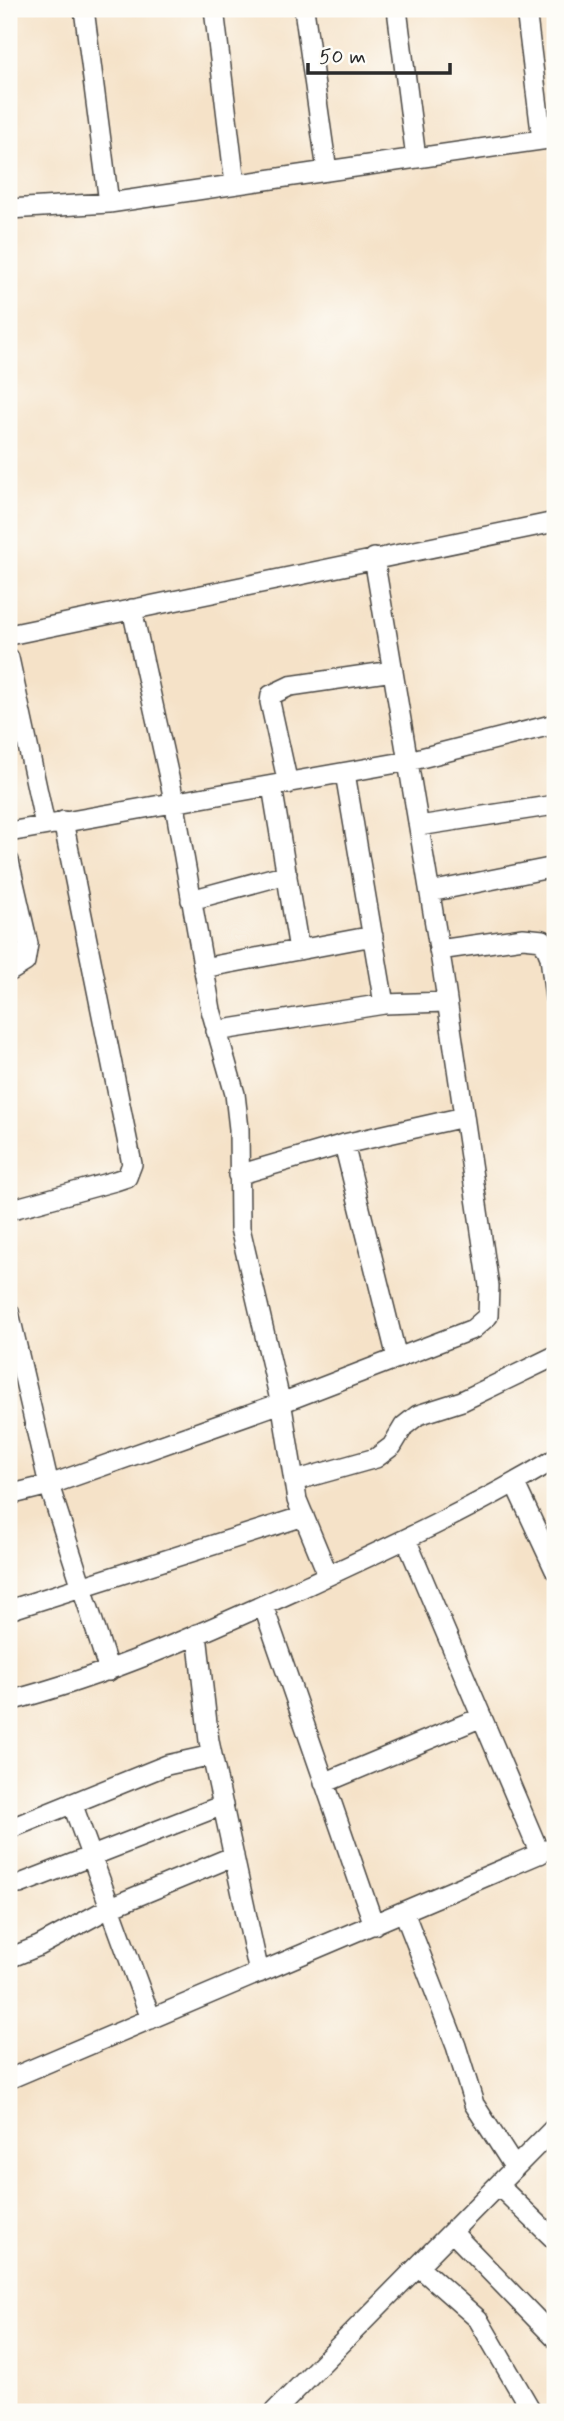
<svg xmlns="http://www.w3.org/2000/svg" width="564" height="2421" viewBox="0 0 564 2421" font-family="Mynerve,sans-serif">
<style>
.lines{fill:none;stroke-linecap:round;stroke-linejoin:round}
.minor-casing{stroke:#494643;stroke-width:22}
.minor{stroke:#fff;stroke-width:19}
</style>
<rect width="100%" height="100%" fill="#fdfcf7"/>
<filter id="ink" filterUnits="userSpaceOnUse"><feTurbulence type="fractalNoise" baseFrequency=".0143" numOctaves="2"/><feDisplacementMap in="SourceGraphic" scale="14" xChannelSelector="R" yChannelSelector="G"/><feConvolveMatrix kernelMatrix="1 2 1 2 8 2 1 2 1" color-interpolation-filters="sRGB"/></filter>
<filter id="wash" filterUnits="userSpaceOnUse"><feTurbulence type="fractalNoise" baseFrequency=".00686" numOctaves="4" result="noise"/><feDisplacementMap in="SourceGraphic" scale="28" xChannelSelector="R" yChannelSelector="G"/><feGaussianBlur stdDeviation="1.57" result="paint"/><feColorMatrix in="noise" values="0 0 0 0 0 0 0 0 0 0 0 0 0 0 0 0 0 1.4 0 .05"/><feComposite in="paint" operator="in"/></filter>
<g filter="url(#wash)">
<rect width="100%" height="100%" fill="#f5e2c8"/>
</g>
<g filter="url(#ink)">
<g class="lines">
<defs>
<path id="minor" d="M84,9L109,203
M214,9L235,184
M397,9L416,158
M526,9L542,140
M327,171L555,138
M9,209L109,203L327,171L304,9
M132,609L174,800L211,1010L235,1094L239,1129L240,1228L283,1413L297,1500L328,1575
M9,635L555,522
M9,658L45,825
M345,773L384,1004
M288,784L270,702L271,695L290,686L393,671
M272,786L299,950
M419,826L555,805
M9,832L409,761L555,724
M9,861L28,944L25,962L9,972
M430,892L555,867
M191,900L287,874
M439,950L523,938L543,940L550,957L555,998
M203,968L373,936
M216,1031L384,1004L446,1002
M344,1144L397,1358
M238,1175L344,1144L464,1117
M9,1210L115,1181L127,1177L132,1164L63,821
M9,1312L49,1485L109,1671
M294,1481L376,1458L392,1446L404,1426L418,1415L462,1401L555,1356
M515,1484L555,1570
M9,1495L49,1485L281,1403L473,1329L488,1316L489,1286L442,966L374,558
M406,1539L540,1854
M263,1605L374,1925
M9,1610L304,1516
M197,1634L209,1741L259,1973
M9,1701C114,1674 211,1629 310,1584C394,1545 476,1507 555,1459
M324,1783L482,1717
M72,1803L151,2019
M9,1829L167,1765L212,1755
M20,1884L223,1805
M404,1912L456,2046L474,2104L515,2168
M9,1958L39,1946L111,1907L234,1856
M9,2079L555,1847
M498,2185L555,2240
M452,2232L555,2338
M418,2266L478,2319L532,2412
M274,2412L555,2127"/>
</defs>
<use href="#minor" class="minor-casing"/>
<use href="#minor" class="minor"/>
</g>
</g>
<rect width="564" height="2421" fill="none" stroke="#fdfcf7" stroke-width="35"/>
<path d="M308 63v10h142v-10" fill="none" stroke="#2b2b2b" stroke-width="3.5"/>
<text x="319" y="63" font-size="21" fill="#2b2b2b" stroke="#fdfcf7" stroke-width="5" paint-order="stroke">50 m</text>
</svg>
